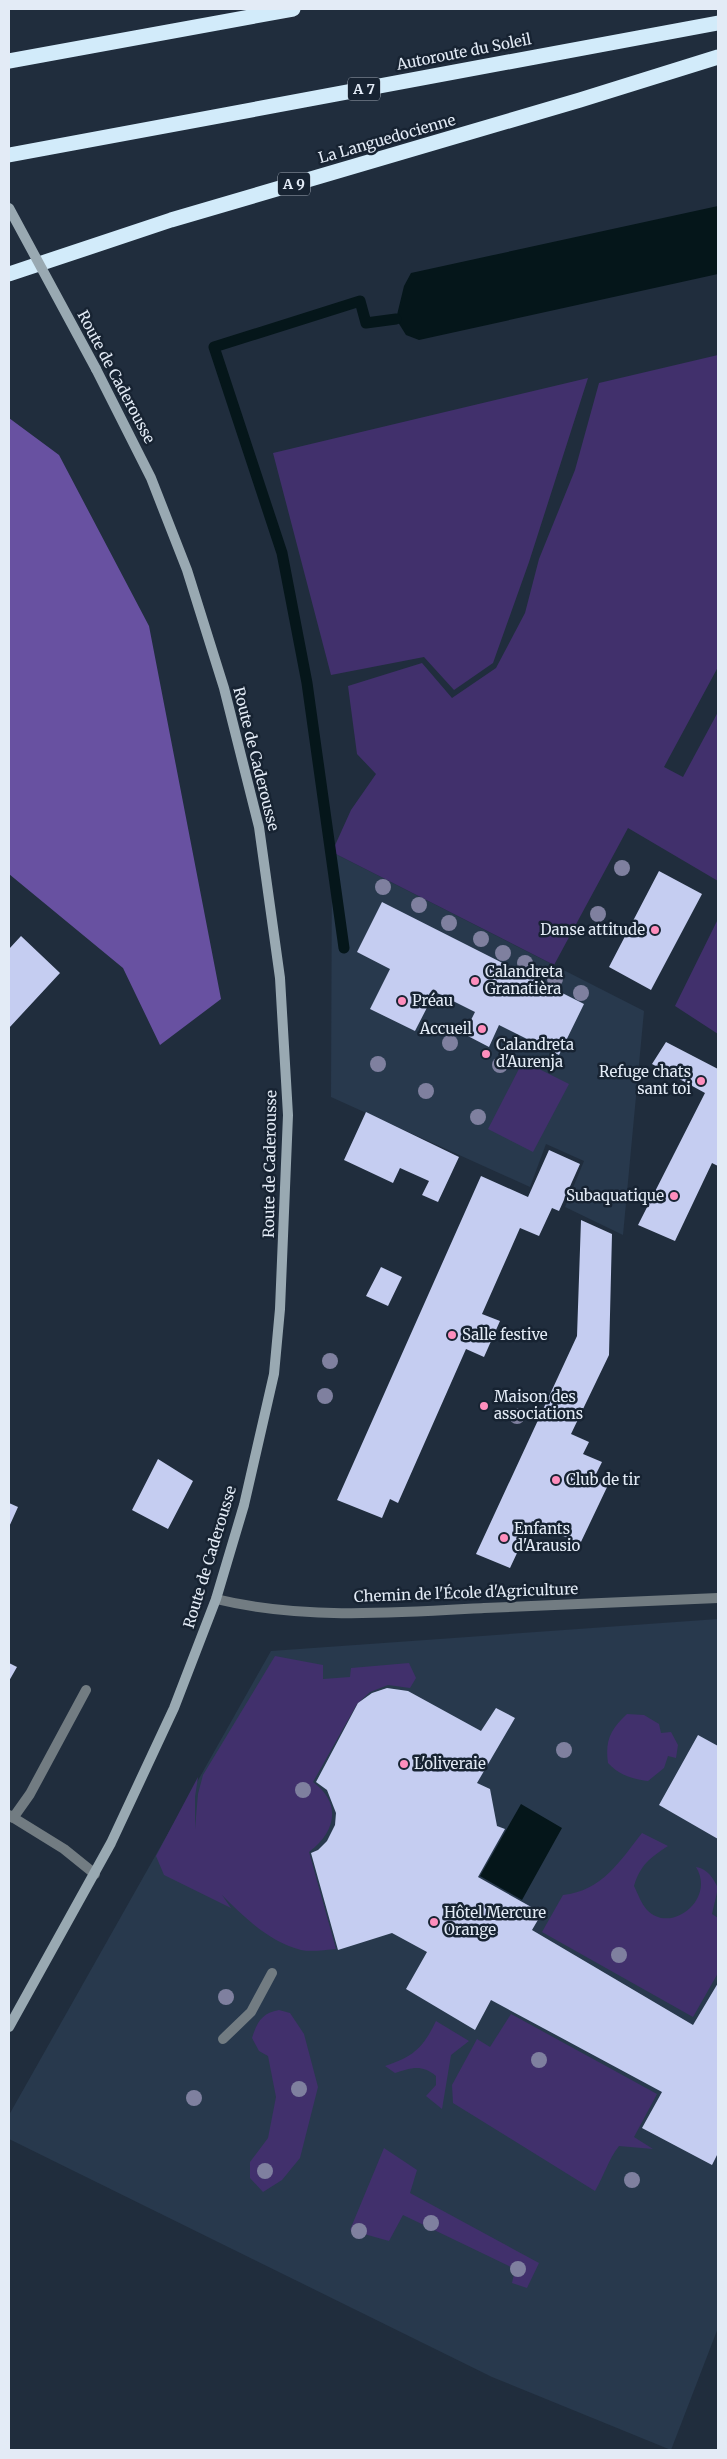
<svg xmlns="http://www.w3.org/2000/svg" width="727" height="2459" viewBox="0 0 727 2459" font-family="Merriweather,serif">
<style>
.built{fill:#28394d}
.green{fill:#41306c}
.forest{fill:#6851a1}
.water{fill:#05161a}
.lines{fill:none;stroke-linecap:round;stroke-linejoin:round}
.stream{stroke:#05161a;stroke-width:11}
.building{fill:#c5cdf1}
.service{stroke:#727c82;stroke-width:10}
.minor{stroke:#727c82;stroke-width:10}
.secondary{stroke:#99a9b2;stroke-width:10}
.motorway{stroke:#d2ebfa;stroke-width:15}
.secondary-bridge{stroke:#99a9b2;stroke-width:10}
.tree{fill:#7f809f}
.poi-dot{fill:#fe8ebd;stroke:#172332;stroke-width:2}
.labels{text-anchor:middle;stroke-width:5;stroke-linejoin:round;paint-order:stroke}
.shield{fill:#172332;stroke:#a6afbb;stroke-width:1}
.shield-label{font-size:14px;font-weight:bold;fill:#e3ebf6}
.street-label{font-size:15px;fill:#e3ebf6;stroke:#172332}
.poi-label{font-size:15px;fill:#e3ebf6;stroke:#172332;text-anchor:start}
</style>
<rect width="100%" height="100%" fill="#202d3d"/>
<path class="built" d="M332,852L644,1011L623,1235L565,1207L584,1161L546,1144L530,1187L331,1097Z
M718,1619V2328L671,2450L492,2377L9,2139V2115L271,1651Z"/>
<path class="green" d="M718,355V667L664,767L683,777L718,712V881L628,828L554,965L332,852L351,810L376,774L357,754L348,686L422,663L452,698L496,668L525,613L539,559L575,470L599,383Z
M588,378L529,562L493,663L454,690L424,657L331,675L273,453Z
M718,919V1034L675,1006Z
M523,1061L569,1084L533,1152L488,1129Z
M275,1656L323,1665V1679L350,1677L351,1668L409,1663L416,1678L410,1688L388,1685L370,1692L357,1704L313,1782C342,1803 336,1832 309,1852L336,1949C325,1950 311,1952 301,1950C269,1942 244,1917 222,1895L231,1908L164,1875L156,1856L198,1777L195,1797V1829L198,1794L203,1775Z
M627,1714L644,1715L659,1724L661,1733L671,1732L678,1745L676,1758L668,1756L664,1768L648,1781C632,1779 619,1775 608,1763C605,1741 610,1730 627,1714Z
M642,1833L668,1846C651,1857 640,1865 634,1886C638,1894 641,1903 647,1910C671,1935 716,1899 696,1867C708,1869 713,1878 718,1888L712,1914L718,1918V1973L693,2017L542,1932L563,1895C602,1891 620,1861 642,1833Z
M279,2010L290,2013L304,2034L318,2087L300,2158L282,2180L263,2192L250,2178V2162L268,2138L276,2097L268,2056L259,2051L252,2038C257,2022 262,2013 279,2010Z
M511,2014L657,2094L634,2137L653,2149L619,2146C608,2160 604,2176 595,2191L453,2103L452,2085L477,2039L490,2047Z
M436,2021L469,2041L451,2055L442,2109L426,2096L436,2085V2076C421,2064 412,2068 395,2073L385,2066C413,2057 423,2048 436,2021Z
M384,2148L417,2170L410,2193L539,2263L527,2288L512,2283L515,2269L403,2215L389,2241L350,2230Z"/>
<path class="forest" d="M9,418L59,455L149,626L221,999L160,1045L123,968L9,874Z"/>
<path class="water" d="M718,206V274L419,340L406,335L396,319L404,286L411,273Z
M521,1804L562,1828L522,1900L480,1876Z"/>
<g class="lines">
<path class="stream" d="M344,948L307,683L282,553L214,347L360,301L366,323L396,319"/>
</g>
<path class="building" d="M659,871L702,894L651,990L609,967Z
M382,902L584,1004L559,1055L499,1025L489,1047L464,1034L475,1012L435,992L415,1031L370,1009L390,969L357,952Z
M21,936L60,973L9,1028V949Z
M666,1042L718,1069V1166L712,1163L675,1241L638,1225L705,1093L652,1064Z
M366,1112L459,1157L438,1202L422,1195L429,1181L400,1168L393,1183L344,1160Z
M549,1150L580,1164L559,1211L552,1208L539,1236L520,1228L482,1314L500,1321L484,1357L466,1349L398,1503L390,1499L382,1518L337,1500L481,1176L528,1197Z
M581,1220L612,1234L609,1355L571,1434L589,1442L583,1454L602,1462L595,1476L609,1483L580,1544L532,1521L510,1568L476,1554L577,1336Z
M381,1267L402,1277L388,1306L366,1296Z
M158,1459L193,1481L168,1529L132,1510Z
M9,1503L18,1507L9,1527Z
M9,1663L17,1667L9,1681Z
M387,1688L408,1691L481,1731L496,1708L515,1718L477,1783L490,1789L497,1826L505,1829L478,1877L542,1913L532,1930L693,2025L718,1983V2153L712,2165L642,2128L662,2092L491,2000L475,2030L406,1989L427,1952L392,1933L338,1950L311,1853L318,1850L327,1841L335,1825L336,1813L327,1790L316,1782L358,1703L372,1693Z
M698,1735L718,1746V1839L659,1805Z"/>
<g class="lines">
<path class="service" d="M9,1815L64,1849L95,1874
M13,1818L30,1794L86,1690
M223,2039L251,2012L272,1973"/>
<path class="minor" d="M216,1599C302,1620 396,1613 484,1608C562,1604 640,1601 718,1598"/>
<path class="secondary" d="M9,2027L111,1843L174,1708L216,1599L244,1505L274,1374L280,1309L288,1115L280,978L259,827L224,688L187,570L151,478L96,369"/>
<path class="motorway" d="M9,61L293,9
M9,155L718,23
M9,274L171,220L580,100L718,57"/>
<path class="secondary-bridge" d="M9,208L96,369"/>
</g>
<g class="tree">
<circle cx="622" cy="868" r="8"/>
<circle cx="383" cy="887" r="8"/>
<circle cx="419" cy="905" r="8"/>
<circle cx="598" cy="914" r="8"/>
<circle cx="449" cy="923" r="8"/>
<circle cx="481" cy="939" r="8"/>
<circle cx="503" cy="953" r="8"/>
<circle cx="525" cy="963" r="8"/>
<circle cx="555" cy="979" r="8"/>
<circle cx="581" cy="993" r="8"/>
<circle cx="450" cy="1043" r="8"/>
<circle cx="378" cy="1064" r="8"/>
<circle cx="500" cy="1065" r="8"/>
<circle cx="426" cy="1091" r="8"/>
<circle cx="478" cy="1117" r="8"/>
<circle cx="330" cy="1361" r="8"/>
<circle cx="325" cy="1396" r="8"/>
<circle cx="517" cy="1416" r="8"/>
<circle cx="564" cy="1750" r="8"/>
<circle cx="303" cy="1790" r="8"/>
<circle cx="619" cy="1955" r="8"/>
<circle cx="226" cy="1997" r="8"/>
<circle cx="539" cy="2060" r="8"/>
<circle cx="299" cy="2089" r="8"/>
<circle cx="194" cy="2098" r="8"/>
<circle cx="265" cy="2171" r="8"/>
<circle cx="632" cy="2180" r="8"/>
<circle cx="431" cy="2223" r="8"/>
<circle cx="359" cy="2231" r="8"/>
<circle cx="518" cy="2269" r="8"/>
</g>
<g class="poi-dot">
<circle cx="655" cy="930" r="5"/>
<circle cx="475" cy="981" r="5"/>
<circle cx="402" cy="1001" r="5"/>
<circle cx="482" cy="1029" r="5"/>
<circle cx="486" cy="1054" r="5"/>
<circle cx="701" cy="1081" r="5"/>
<circle cx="674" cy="1196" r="5"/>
<circle cx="452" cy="1335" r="5"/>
<circle cx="484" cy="1406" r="5"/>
<circle cx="556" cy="1480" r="5"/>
<circle cx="504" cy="1538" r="5"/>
<circle cx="404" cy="1764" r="5"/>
<circle cx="434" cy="1922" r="5"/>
</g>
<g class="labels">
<g class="shield">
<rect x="348" y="77.5" width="32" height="23" rx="4"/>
<rect x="278" y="172.5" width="32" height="23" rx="4"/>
</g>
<g class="shield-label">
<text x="364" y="94">A 7</text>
<text x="294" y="189">A 9</text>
</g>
<g class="street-label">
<text transform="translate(464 52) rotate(-11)" y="5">Autoroute du Soleil</text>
<text transform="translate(387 139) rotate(-16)" y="5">La Languedocienne</text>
<text transform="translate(116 377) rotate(62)" y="5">Route de Caderousse</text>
<text transform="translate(256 759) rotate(76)" y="5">Route de Caderousse</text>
<text transform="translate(270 1164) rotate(-89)" y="5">Route de Caderousse</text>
<text transform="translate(210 1557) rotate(-73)" y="5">Route de Caderousse</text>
<text transform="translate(466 1593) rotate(-2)" y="5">Chemin de l'École d'Agriculture</text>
</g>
<g class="poi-label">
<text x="645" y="935" text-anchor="end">Danse attitude</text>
<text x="485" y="977">Calandreta<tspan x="485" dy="17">Granatièra</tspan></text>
<text x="412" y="1006">Préau</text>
<text x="472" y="1034" text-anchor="end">Accueil</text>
<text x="496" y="1050">Calandreta<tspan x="496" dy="17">d'Aurenja</tspan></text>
<text x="691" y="1077" text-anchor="end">Refuge chats<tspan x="691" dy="17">sant toi</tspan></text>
<text x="664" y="1201" text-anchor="end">Subaquatique</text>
<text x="462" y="1340">Salle festive</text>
<text x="494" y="1402">Maison des<tspan x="494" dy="17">associations</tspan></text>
<text x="566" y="1485">Club de tir</text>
<text x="514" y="1534">Enfants<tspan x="514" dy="17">d'Arausio</tspan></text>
<text x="414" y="1769">L'oliveraie</text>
<text x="444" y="1918">Hôtel Mercure<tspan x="444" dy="17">Orange</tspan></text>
</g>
</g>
<rect width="727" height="2459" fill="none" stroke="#e3ebf6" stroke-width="20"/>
</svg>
